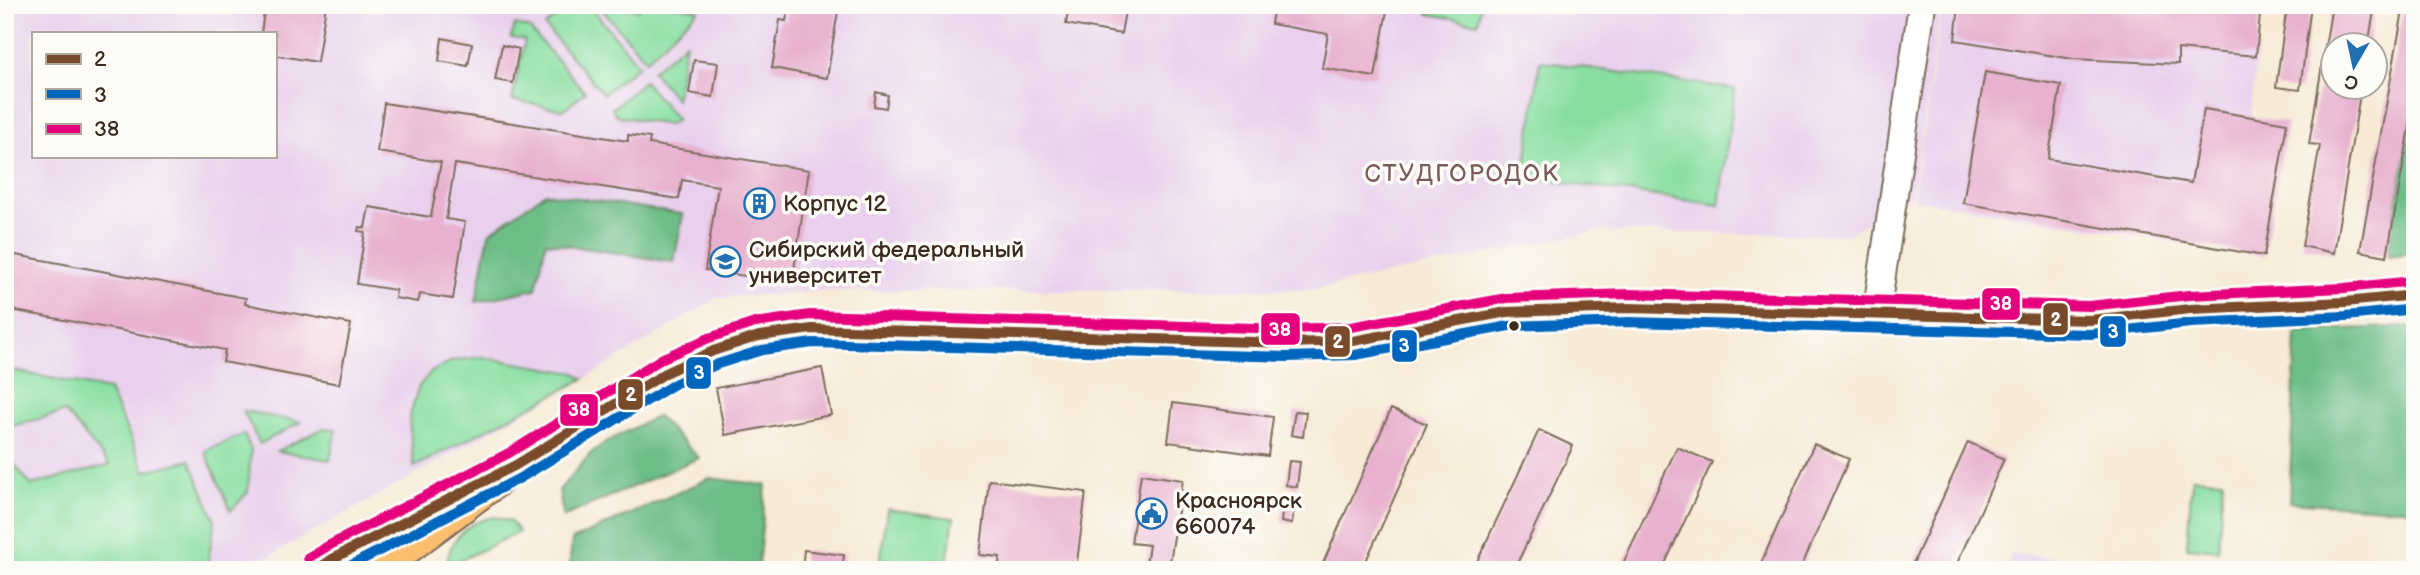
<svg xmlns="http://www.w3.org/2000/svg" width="2420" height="575" viewBox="0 0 2420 575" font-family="'Balsamiq Sans',sans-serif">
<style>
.built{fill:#e9d1ed;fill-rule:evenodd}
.green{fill:#87dea1;stroke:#618460;stroke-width:2}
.forest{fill:#6dbd87;stroke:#547452;stroke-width:2}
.building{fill:#e8b1cf}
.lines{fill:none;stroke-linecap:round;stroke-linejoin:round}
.minor-casing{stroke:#7d6d5e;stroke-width:30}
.major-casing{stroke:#7d6d5e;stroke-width:37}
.minor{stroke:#fff;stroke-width:26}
.major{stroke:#fbbd6e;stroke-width:33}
.bus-1-casing{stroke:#fdfcf7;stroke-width:16}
.bus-2-casing{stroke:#fdfcf7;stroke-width:16}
.bus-3-casing{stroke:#fdfcf7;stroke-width:16}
.bus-1{stroke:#7a4b2a;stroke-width:10}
.bus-2{stroke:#0065bd;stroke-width:10}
.bus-3{stroke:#e5007d;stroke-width:10}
.bus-dot{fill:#3b2a1e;stroke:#fdfcf7;stroke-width:2.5}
.labels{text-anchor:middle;stroke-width:7;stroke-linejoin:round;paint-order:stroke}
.poi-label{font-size:23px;fill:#3b2a1e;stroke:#fdfcf7;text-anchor:start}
.neighbourhood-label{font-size:24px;letter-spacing:2px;fill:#78595c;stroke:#fdfcf7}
.line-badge{stroke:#fdfcf7;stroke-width:2.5}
.badge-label{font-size:19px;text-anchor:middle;font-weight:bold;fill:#fff}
</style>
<rect width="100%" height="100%" fill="#fdfcf7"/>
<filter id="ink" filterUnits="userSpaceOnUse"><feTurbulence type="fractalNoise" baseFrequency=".0143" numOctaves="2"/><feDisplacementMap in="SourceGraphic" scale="14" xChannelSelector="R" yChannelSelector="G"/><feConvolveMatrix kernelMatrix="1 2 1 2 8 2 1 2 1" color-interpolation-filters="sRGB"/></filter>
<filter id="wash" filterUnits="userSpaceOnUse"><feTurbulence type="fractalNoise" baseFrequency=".00686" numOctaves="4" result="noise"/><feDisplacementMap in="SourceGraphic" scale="28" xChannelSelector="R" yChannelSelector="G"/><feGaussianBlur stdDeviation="1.57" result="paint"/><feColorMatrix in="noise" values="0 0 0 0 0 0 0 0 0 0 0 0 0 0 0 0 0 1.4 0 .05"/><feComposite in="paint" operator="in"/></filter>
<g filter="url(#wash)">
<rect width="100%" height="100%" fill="#f7ead6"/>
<path class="built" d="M5,5H1941L1912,194L1847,235L1598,231L1315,289L819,291L717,298L586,378L245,570H5ZM33,33H275V156H33Z
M1943,5H2261L2251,116L2287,123L2264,256L1913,199Z
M2010,554L2180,566V570H2009Z"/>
<path class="green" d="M570,5H589L639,65L603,94L545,26Z
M598,5L639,10L640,5H665L699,10L646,60Z
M1430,5H1481L1478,23L1428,14Z
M515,25L529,28L585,92L563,110L512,100L525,40L511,38Z
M686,42L676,99L652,71Z
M1540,61L1735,89L1719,205L1524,177Z
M644,81L677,120L669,125L618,116L612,109Z
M482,357L575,373L584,379L414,467L409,419L419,386L431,372L452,361Z
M5,369L109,390L145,471L190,460L215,520L207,567L209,570H5V453L31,485L110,465L65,412L12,426L5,417Z
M243,411L301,422L260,444Z
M324,428L336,429L330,460L277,451Z
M244,434L251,450L248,492L231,511L205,451Z
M2192,478L2223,480L2218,550L2187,547Z
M887,509L954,518L946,570H879Z
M495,517L510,521L519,532L446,567C449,539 467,521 495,517Z"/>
<path class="forest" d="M2415,99V253L2387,256Z
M545,193L683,214L674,262L546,242L536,289L476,302L489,233Z
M2415,326V510L2289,502L2296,331Z
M657,416L699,458L563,517L559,490L591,453L604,443Z
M710,478L766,485L758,570H569L572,540Z"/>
<g id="blocks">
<path class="building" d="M265,5H326L317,62L275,55V33H261Z
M789,5H839L827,78L772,68L780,20L786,21Z
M1069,5H1126L1121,34L1066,24Z
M1274,5H1388L1375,77L1322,68L1328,34L1271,24Z
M1959,5H2261L2256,56L2178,49V64L2073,59L1955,40Z
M2287,5H2311L2300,90L2276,87Z
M2332,5H2375L2368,46H2332V88H2361L2334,253L2302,246L2320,145L2309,144Z
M2404,5H2415V99L2387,256L2360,251Z
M442,38L472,44L468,66L439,61Z
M502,45L519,49L513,83L495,80Z
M694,60L718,63L713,97L689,93Z
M1985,72L2061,85L2048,159L2191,183L2204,109L2287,123L2264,256L1963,203Z
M876,92L888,95L886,108L874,106Z
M384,103L628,141V135L650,138L649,144L809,170L792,283L705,270L718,186L682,180L679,199L455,164L446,219L465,222L453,299L420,294L418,302L395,298L396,290L357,284L365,232L358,231L359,227L365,228L369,207L431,217L441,162L377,152Z
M5,253L246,298L245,304L351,324L339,384L223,362L225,350L5,309Z
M822,368L831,415L725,435L716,388Z
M1173,403L1273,417L1268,456L1168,442Z
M1391,409L1427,424L1362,570H1320Z
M1295,411L1306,412L1303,437L1291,435Z
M1539,430L1573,446L1514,570H1473Z
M1968,442L2004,459L1954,570H1910Z
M1814,444L1849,459L1800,570H1758Z
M1677,447L1712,462L1662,570H1620Z
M1289,461L1300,462L1297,487L1286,485Z
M1141,474L1183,480L1170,562L1189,565L1188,570H1145L1149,545L1131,543Z
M989,480L1086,492L1076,570H998L1000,557L980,555Z
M1284,497L1295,499L1292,524L1281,522Z
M804,550L844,555L842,570H802Z"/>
</g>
</g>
<g filter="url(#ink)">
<use href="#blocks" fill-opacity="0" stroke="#7d6d5e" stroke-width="2"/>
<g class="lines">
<defs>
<path id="minor" d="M1876,315L1922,5"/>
<path id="major" d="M316,570L334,558L433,507
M376,570L516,465L669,371L713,351L759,336L812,329L1287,343L1353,341L1507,312L1629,308L2090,320L2190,309L2345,302L2415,295"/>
</defs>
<use href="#minor" class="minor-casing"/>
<use href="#major" class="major-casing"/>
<use href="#minor" class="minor"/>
<use href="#major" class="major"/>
<defs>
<path id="bus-1" d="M316,570L334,558L516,465L669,371L713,351L759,336L812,329L1287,343L1353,341L1507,312L1629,308L2090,320L2190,309L2345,302L2415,295"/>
<path id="bus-2" d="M342,570L522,477L676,383L718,364L762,350L813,343L1287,357L1355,355L1509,326L1629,322L2090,334L2191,323L2346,316L2415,309"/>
<path id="bus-3" d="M308,558L328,546L509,453L663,358L709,338L755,323L810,315L1287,329L1351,327L1507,298L1629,294L2089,306L2189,295L2344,288L2414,281"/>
</defs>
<use href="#bus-1" class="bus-1-casing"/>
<use href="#bus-2" class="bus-2-casing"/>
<use href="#bus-3" class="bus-3-casing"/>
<use href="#bus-1" class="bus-1"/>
<use href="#bus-2" class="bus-2"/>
<use href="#bus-3" class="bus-3"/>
</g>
</g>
<defs>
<symbol id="building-ring" viewBox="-11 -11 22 22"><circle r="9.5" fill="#fdfcf7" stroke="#1f6fb2" stroke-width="1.5"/><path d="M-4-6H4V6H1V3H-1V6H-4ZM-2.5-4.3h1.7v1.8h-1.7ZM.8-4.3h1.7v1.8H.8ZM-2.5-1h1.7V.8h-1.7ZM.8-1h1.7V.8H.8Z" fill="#1f6fb2"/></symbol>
<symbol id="university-ring" viewBox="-11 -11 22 22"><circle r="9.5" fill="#fdfcf7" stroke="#1f6fb2" stroke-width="1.5"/><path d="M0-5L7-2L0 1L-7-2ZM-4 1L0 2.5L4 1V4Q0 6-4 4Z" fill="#1f6fb2"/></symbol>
<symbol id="civic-ring" viewBox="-11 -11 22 22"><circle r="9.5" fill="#fdfcf7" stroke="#1f6fb2" stroke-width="1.5"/><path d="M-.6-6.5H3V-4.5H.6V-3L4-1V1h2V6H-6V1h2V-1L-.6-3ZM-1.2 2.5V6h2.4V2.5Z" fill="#1f6fb2"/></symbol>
</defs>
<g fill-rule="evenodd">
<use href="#building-ring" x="742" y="186" width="35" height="35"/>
<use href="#university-ring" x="708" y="244" width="35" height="35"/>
<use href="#civic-ring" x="1134" y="496" width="35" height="35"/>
</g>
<circle class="bus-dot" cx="1514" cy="326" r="6"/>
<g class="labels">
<g class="poi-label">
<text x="783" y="211">Корпус 12</text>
<text x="749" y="257">Сибирский федеральный<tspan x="749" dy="26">университет</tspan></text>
<text x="1175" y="508">Красноярск<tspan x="1175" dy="26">660074</tspan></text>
</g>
<g class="neighbourhood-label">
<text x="1462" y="181">СТУДГОРОДОК</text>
</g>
</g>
<g class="line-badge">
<rect x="1981" y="287" width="40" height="34" rx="7" fill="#e5007d"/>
<rect x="2042" y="302" width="27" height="34" rx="7" fill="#7a4b2a"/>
<rect x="1260" y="312" width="41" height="34" rx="7" fill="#e5007d"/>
<rect x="2099" y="315" width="28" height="33" rx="7" fill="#0065bd"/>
<rect x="1324" y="325" width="27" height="33" rx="7" fill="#7a4b2a"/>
<rect x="1391" y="329" width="27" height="34" rx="7" fill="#0065bd"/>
<rect x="685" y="356" width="27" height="34" rx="7" fill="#0065bd"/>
<rect x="617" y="378" width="27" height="33" rx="7" fill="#7a4b2a"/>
<rect x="559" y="393" width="40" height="34" rx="7" fill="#e5007d"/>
</g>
<g class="badge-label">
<text x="2001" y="310">38</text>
<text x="2056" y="326">2</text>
<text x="1280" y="336">38</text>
<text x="2113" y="338">3</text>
<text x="1338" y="348">2</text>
<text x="1404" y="352">3</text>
<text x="699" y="379">3</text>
<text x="631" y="401">2</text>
<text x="579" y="416">38</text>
</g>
<rect width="2420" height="575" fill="none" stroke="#fdfcf7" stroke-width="28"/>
<rect x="32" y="32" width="245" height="126" fill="#fdfcf7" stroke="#afa8a0" stroke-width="2"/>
<rect x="46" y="54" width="35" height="10" fill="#7a4b2a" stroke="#afa8a0" stroke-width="2"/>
<text x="94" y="66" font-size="21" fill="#3b2a1e">2</text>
<rect x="46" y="89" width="35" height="10" fill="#0065bd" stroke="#afa8a0" stroke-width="2"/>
<text x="94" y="102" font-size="21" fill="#3b2a1e">3</text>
<rect x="46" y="124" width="35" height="10" fill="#e5007d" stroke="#afa8a0" stroke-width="2"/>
<text x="94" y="136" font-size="21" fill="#3b2a1e">38</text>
<g transform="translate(2354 66) rotate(189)"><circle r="33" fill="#fdfcf7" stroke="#afa8a0" stroke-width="2"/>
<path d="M0-5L12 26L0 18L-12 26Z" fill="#1f6fb2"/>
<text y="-10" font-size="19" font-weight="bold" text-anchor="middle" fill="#3b2a1e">С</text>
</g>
</svg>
